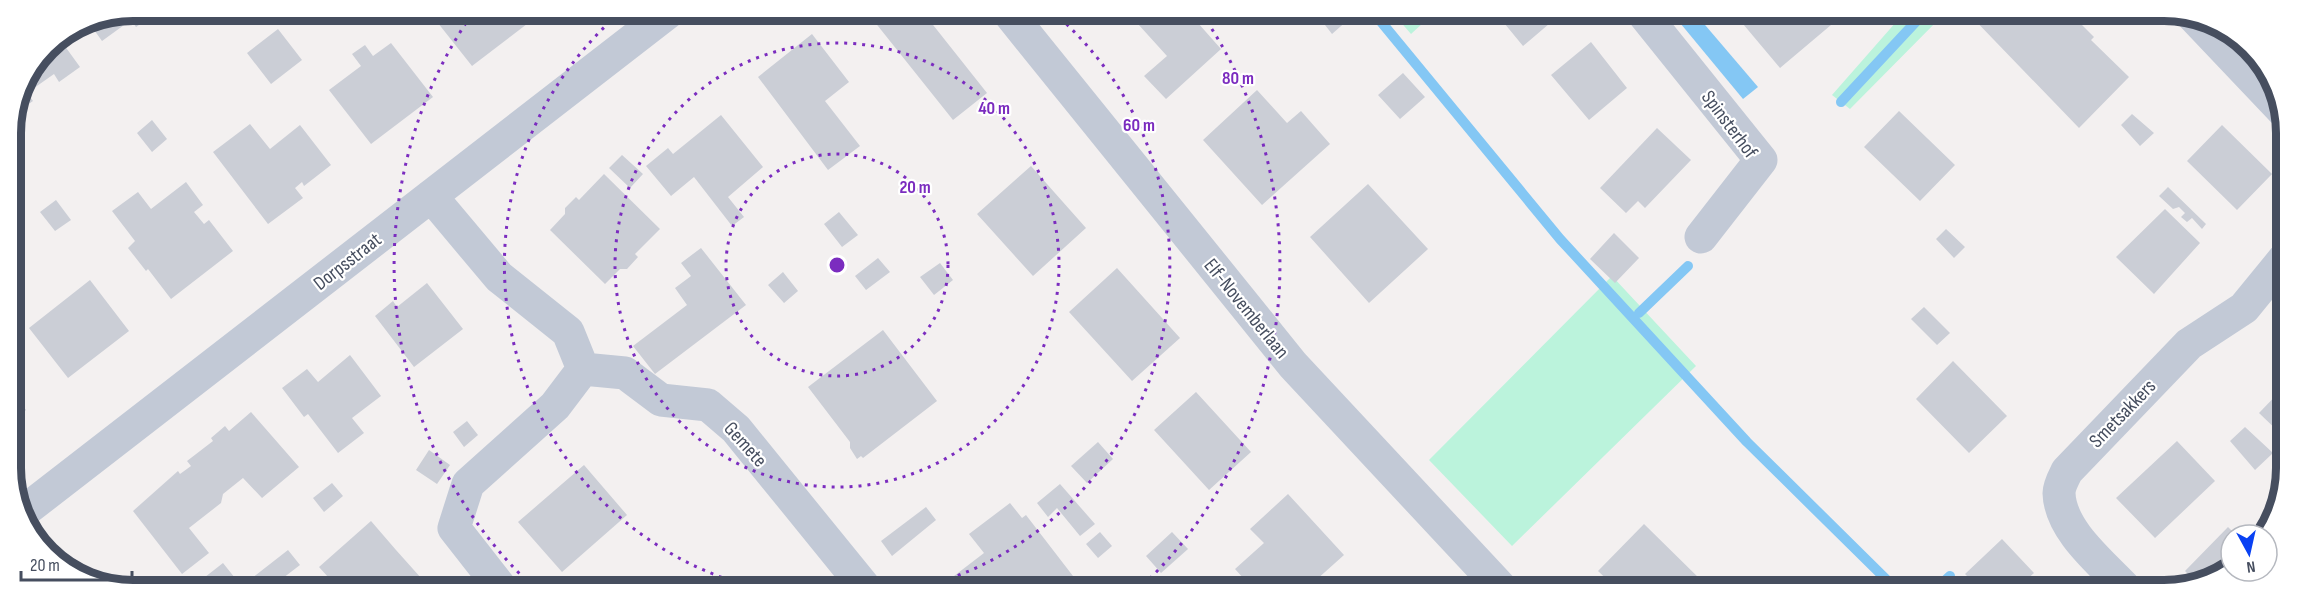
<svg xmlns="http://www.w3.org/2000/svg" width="2297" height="601" viewBox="0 0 2297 601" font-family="'Sofia Sans Condensed',sans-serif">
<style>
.green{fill:#bbf3dc}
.water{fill:#84c7f4}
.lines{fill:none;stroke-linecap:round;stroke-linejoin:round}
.stream{stroke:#84c7f4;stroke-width:10}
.building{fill:#cbced6}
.street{stroke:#c2c9d6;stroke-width:33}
.ring{fill:none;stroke:#7b2cbf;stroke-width:3;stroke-dasharray:3 6}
.labels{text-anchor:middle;stroke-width:4.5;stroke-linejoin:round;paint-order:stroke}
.street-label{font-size:20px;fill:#464e5f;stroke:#fff}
.rim{fill:none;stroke:#464e5f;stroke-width:8}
.centre{fill:#7b2cbf;stroke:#fff;stroke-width:3}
.ring-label{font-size:18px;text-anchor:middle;font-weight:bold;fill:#7b2cbf;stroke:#fff;stroke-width:4.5;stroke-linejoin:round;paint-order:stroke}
</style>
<rect width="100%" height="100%" fill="#f3f0f0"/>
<path class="green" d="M1392,12H1435L1411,34Z
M1904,13H1945L1850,109L1832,95Z
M1612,276L1696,366L1512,546L1429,460Z
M471,576L482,588H456Z"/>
<path class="water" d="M1671,12H1694L1758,87L1743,99Z"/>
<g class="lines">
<path class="stream" d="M1373,12L1560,239L1747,442L1897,590
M1841,102L1924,13
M1639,313L1688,266
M1935,590L1950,576"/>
</g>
<path class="building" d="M133,10L154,11L156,13L136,27L131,20L102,41L87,20Z
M433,11H544L472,66L430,13Z
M866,11H922L987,93L953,120Z
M1130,12H1192L1190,14L1221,49L1166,99L1144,76L1167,56L1128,13Z
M1323,12H1343L1349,19L1332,34L1318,16Z
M1495,12H1563L1523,46Z
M1746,12L1841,13L1829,22L1831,25L1780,68L1738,18Z
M1968,13H2063L2074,24L2078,21L2094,37L2091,40L2129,77L2079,128Z
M278,29L302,60L271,84L247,53Z
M812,34L849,82L825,101L860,146L828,170L758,77Z
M59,38L80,67L59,82L54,74L27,93L33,101L14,114L23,79L47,46Z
M1591,42L1627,88L1589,120L1551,75Z
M391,43L433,97L371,144L329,90L361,66L352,54L365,45L373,56Z
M1403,73L1425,97L1400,119L1378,95Z
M1257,90L1287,123L1301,111L1330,144L1262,205L1203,140Z
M1899,111L1955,165L1920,201L1864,147Z
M2132,114L2154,133L2140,146L2121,125Z
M721,115L763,167L728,197L744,217L732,226L694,177L671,196L646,166L668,148L673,154Z
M152,120L167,139L152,152L137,133Z
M250,124L270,149L300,125L331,165L304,186L302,182L295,188L303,198L268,224L213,152Z
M2222,125L2272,174L2237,210L2187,161Z
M1657,128L1691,160L1645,208L1638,201L1626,213L1600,188Z
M622,155L643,174L630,188L609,168Z
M1031,166L1086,228L1033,276L977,214Z
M604,174L660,229L635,254L638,257L627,269H620L605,284L550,230L565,214V208L576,197L579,200Z
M186,182L203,205L194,212L204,224L209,220L233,251L171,299L148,269L146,271L128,248L135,241L112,211L138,192L151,209Z
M1368,184L1428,249L1369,303L1310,237Z
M2168,187L2206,224L2202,229L2192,218L2187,222L2181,217L2185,213L2179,207L2173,209L2159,196Z
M56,200L71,220L55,231L40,212Z
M2165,209L2200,243L2154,294L2116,257Z
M839,212L858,235L842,247L824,224Z
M1946,229L1965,247L1954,258L1936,239Z
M1614,233L1639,258L1615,283L1590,259Z
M701,248L746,305L655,374L633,346L687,305L675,288L691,276L681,263Z
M878,258L890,272L866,290L855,276Z
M940,263L953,280L934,295L920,277Z
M1117,268L1180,338L1132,381L1069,312Z
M783,272L798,291L784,303L768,285Z
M90,280L129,331L68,378L29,328Z
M427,283L463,329L414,367L375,316L393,301L397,307Z
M1924,307L1950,333L1937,345L1911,319Z
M883,330L937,401L863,458L861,456L857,459L850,448V442L808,387Z
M350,355L381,396L352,418L364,433L338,453L308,414L304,417L282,388L307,369L318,382Z
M1953,361L2007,416L1969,453L1916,399Z
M2284,387V434L2283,436L2259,413Z
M12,392L26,410L13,421L12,418Z
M1196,392L1251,452L1209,490L1154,430Z
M251,412L299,467L262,498L243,478L223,494L221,503L189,528L209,553L182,574L133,511L178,471L180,474L191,466L187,461L213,441L211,438L225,426L229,431Z
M467,421L478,435L464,447L453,432Z
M2245,427L2273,453L2255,470L2230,441Z
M2177,441L2215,481L2155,538L2116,498Z
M1098,442L1113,459L1087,483L1071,466Z
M429,450L450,465L437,484L416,470Z
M584,465L627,515L562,572L518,522Z
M332,483L343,496L324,512L313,498Z
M1060,484L1095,524L1080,536L1057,508L1048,517L1037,503Z
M1288,494L1344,555L1306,589H1253L1235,569L1264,543L1250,529Z
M1010,503L1022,518L1026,515L1083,589H964L954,576L984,553L969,534Z
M926,507L936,520L892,556L881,541Z
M371,521L396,550L430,588H338L319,567Z
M1644,524L1704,583L1697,590H1618L1598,571Z
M2228,527L2236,535H2231V566L2195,581L2185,571Z
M1100,532L1112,546L1098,558L1086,544Z
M1172,532L1188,549L1161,573L1146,556Z
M2002,539L2034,573L2015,590H1981L1965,574Z
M288,550L300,565L270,588H260L252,578Z
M223,563L235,578L222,588H191Z"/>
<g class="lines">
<path class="street" d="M1008,12L1293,365L1503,590
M1642,12L1761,160L1701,237
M2191,14L2284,112
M431,196L499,277L568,332L583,369L555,406L468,484L454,528L501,588
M583,369L625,373L661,400L708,405L736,429L866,589
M23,512L670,11
M2127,590C2103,564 2060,531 2059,493C2059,486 2064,477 2067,471L2189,344L2244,308L2284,259"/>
</g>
<g class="ring">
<circle cx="837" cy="265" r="111"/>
<circle cx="837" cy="265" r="222"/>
<path d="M756 588A333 333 0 0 1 621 12M1053 12A333 333 0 0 1 915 589"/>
<path d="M532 586A443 443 0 0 1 474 11M1202 14A443 443 0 0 1 1139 589"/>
</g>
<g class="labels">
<g class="street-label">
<text transform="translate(1730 124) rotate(53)" y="7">Spinsterhof</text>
<text transform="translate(347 261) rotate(-38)" y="7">Dorpsstraat</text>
<text transform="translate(1247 308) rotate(51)" y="7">Elf-Novemberlaan</text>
<text transform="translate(2122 413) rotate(-46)" y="7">Smetsakkers</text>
<text transform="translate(746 444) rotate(48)" y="7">Gemete</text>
</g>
</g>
<path d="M0 0H2297V601H0ZM133 21H2164A112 112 0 0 1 2276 133V468A112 112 0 0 1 2164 580H133A112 112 0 0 1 21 468V133A112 112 0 0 1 133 21Z" fill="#fff" fill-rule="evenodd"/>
<path class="rim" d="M133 21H2164A112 112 0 0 1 2276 133V468A112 112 0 0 1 2164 580H133A112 112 0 0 1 21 468V133A112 112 0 0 1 133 21Z"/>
<circle cx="837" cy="265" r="9" class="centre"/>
<g class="ring-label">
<text x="1238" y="84">80 m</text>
<text x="994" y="114">40 m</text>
<text x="1139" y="131">60 m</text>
<text x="915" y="193">20 m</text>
</g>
<g transform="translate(2249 553) rotate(172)"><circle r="28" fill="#ffffff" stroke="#b5b8bf" stroke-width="1.5"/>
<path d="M0-4.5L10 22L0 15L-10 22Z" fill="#0941f3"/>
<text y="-9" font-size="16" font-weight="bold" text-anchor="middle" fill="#464e5f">N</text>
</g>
<path d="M21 571v9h111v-9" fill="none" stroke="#464e5f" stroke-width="3"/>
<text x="30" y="571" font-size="18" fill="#464e5f" stroke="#ffffff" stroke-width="4.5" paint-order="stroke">20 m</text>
</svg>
